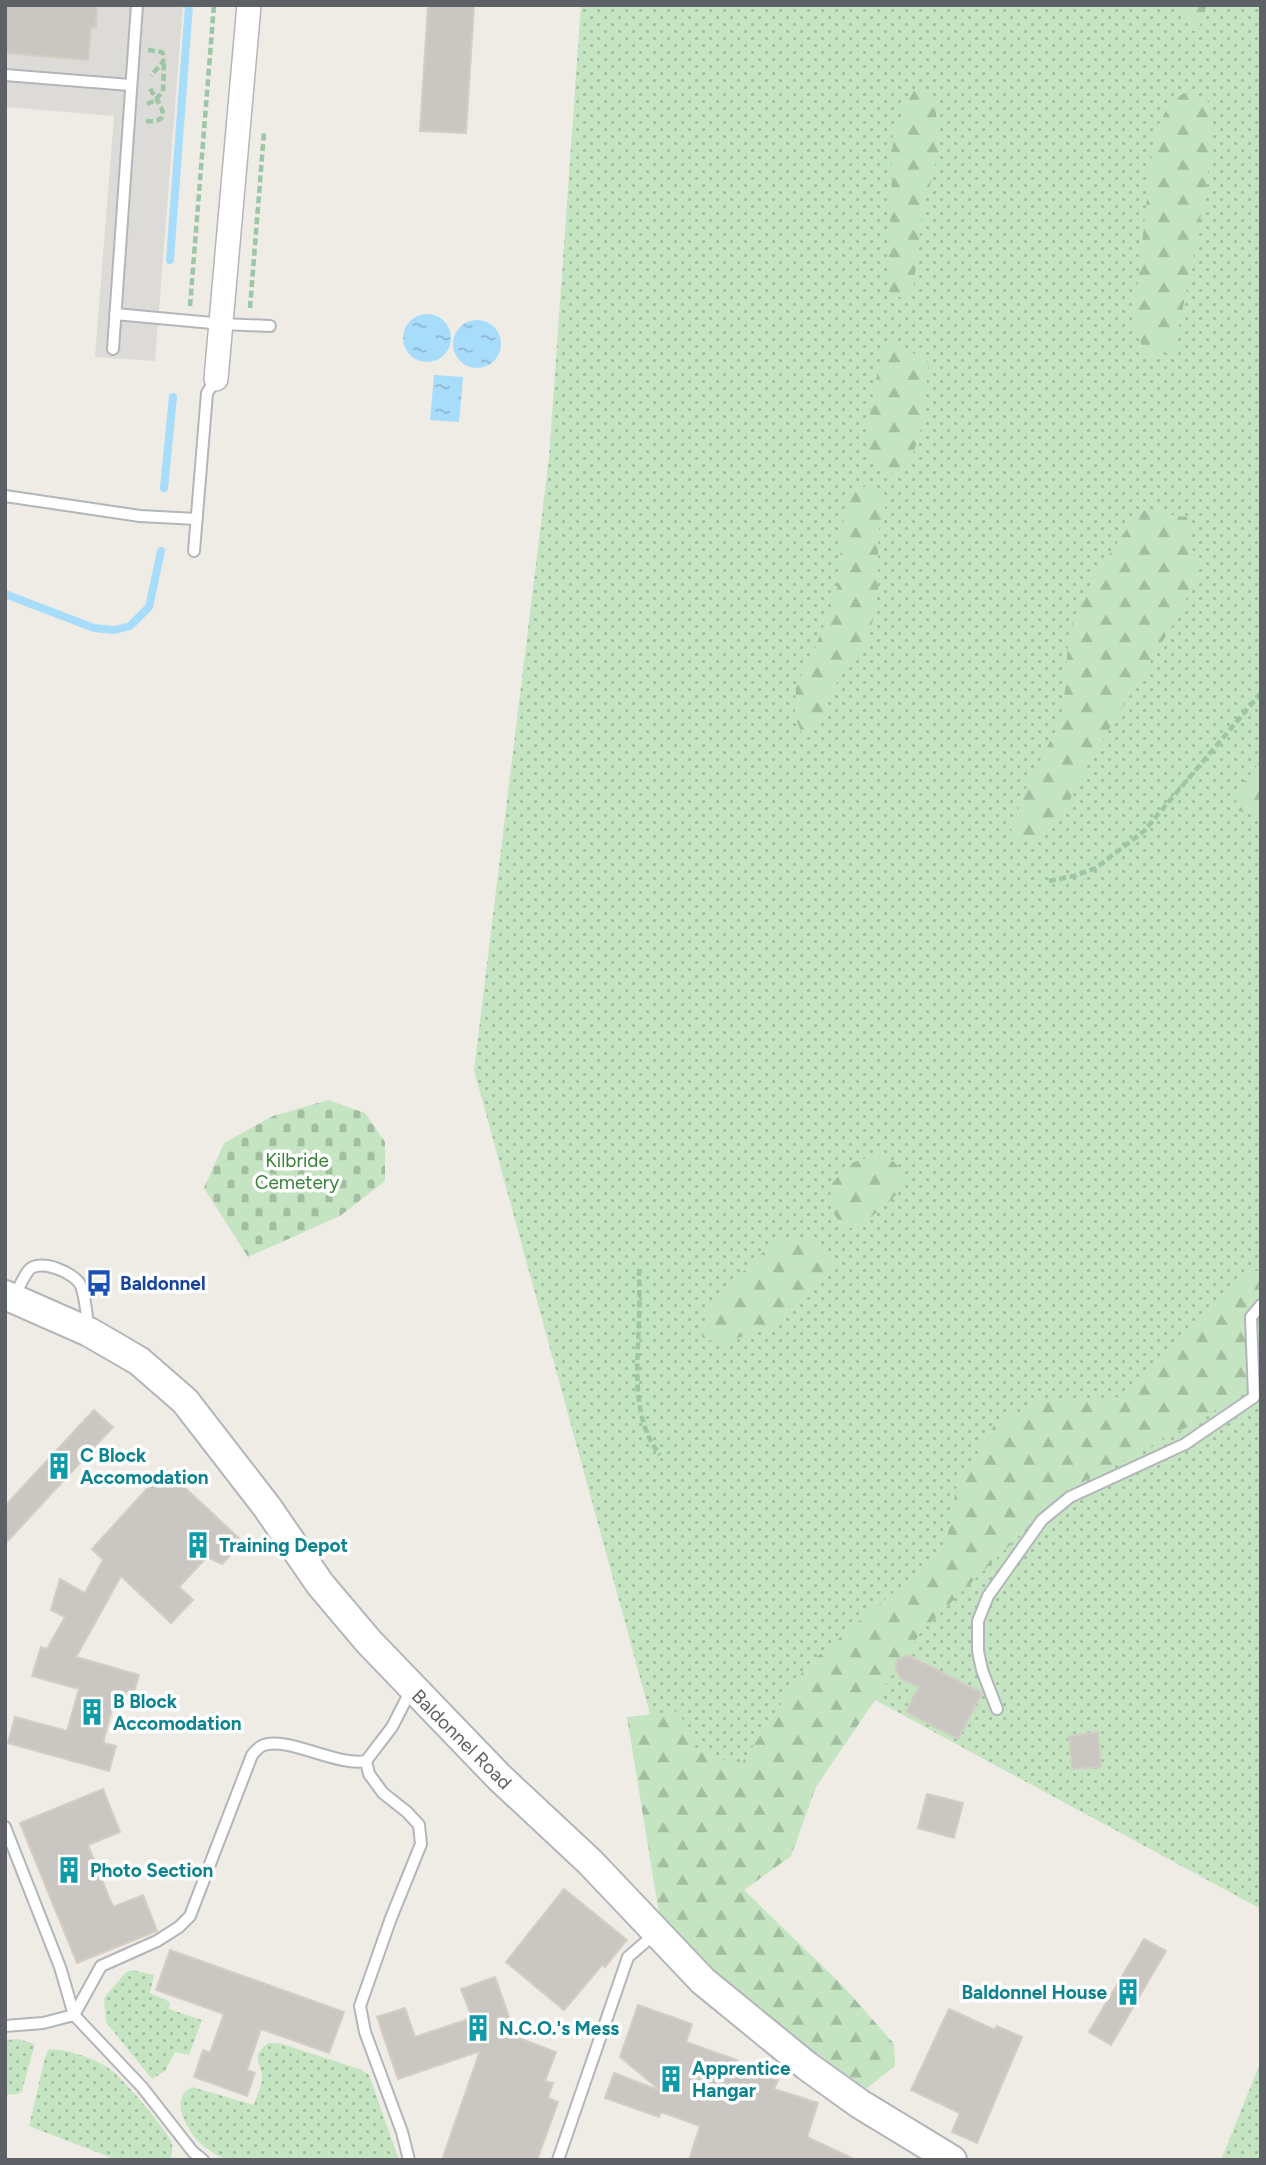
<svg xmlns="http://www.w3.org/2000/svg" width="1266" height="2165" viewBox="0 0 1266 2165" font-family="Figtree,sans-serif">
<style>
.industrial{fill:#dddbd7}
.grass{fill:url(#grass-dots)}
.forest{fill:url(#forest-firs)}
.cemetery{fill:url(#cemetery-stones)}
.water{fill:url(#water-ripples)}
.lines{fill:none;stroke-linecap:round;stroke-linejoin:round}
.stream{stroke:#a8dcfb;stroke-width:8}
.building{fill:#cac7c2;stroke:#d3cdc3;stroke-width:2}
.service-casing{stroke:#b2b6b9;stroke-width:14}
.minor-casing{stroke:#b2b6b9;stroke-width:26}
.tertiary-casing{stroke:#b2b6b9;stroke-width:32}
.path{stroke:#9cc6a6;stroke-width:4.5;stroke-dasharray:7 3.5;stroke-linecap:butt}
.service{stroke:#fff;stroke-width:10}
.minor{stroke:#fff;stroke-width:23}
.tertiary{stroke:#fff;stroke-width:28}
.labels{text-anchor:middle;stroke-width:7;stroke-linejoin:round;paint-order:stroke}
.park-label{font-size:19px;fill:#398138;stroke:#fff}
.transit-label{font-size:19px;font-weight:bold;fill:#164399;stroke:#fff;text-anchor:start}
.culture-label{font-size:19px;font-weight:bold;fill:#0d838f;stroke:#fff;text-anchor:start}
.street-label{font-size:19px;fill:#5d6165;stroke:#fff}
</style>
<defs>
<pattern id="grass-dots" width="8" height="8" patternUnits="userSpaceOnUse" patternTransform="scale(1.75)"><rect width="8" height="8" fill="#c5e5c2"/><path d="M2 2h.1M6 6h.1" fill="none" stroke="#a3bda1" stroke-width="1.8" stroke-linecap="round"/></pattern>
<pattern id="forest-firs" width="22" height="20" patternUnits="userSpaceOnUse" patternTransform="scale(1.75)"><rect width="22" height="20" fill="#c5e5c2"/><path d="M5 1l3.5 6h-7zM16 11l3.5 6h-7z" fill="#a3bda1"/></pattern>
<pattern id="cemetery-stones" width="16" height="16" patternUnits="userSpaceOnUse" patternTransform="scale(1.75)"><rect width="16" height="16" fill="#c5e5c2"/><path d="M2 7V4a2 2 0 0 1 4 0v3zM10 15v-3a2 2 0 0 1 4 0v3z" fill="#a3bda1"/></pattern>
<pattern id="water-ripples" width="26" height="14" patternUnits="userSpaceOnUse" patternTransform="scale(1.75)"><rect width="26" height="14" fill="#a8dcfb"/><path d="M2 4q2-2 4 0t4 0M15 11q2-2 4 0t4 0" fill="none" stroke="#8cb6cf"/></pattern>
</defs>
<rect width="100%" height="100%" fill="#eeece5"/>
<path class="industrial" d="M5,5H183L155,361L95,357L114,116L5,107Z"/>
<path class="grass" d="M581,5H1261V1909L840,1681L688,1853L474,1070L549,458Z
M132,1970L154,1975L150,1993L170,2002L169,2009L202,2020L189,2055L175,2052L165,2071L152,2079L106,2022L104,1998L126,1972Z
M18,2039L34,2044V2047L22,2091L18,2094L5,2095V2040Z
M269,2043H279L362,2070L369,2075L399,2160H229C218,2156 209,2151 200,2143C187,2129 168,2099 192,2087L254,2105C256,2097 262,2086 262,2078C262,2064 249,2055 269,2043Z
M49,2049C70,2050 92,2057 110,2069C122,2078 168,2130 172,2144C173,2150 172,2154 170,2160H117L29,2126L45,2057Z
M1261,2061V2160H1221Z"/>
<path class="forest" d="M1185,5H1207L1198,31H1192L1185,13Z
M918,84L935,104L940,147L922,214L913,291L905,296L893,298L888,289L893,135L904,108Z
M1184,93L1208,101L1212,147L1195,251L1174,349L1152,359L1142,347L1134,317L1154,134L1170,103Z
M893,342L929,362L922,426L910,463L894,474C882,469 873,462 869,448C864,433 878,370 882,351Z
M868,485L888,496L878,532V589L869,638L833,688L820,726L803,737L795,716L796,686L815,648L837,591L845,504L852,492Z
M1140,510L1187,517L1197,575L1181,611L1088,764L1063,814L1049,832L1037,842H1019L1011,829L1028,783L1063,717L1069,629L1097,572Z
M1261,759V817L1236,810L1237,788L1252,773Z
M871,1156C896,1159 898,1161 905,1186C886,1205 871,1221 845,1230L832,1211L830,1186L849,1164Z
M802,1238L826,1248L832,1263L814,1286L789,1305L778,1325L719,1344L702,1337L706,1316L726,1290L748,1266L776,1240Z
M1254,1271H1261V1374L1208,1416L1064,1492L921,1632L816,1787L791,1856L744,1890L844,1987L894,2044L895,2066L866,2089L718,1981L660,1920L627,1717L679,1711L694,1748L740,1766L806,1666L945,1549L956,1489L995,1424L1044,1400L1126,1397Z"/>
<path class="cemetery" d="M328,1100L365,1113L385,1142V1181L340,1216L248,1257L204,1188L224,1143L273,1116Z"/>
<path class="water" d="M403 338a24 24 0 1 1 48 0a24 24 0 1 1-48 0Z
M453 344a24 24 0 1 1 48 0a24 24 0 1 1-48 0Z
M434,375L463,377L459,422L430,420Z"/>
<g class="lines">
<path class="stream" d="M170,260L189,5
M164,488L173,397
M5,594L94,628L115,630L130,626L149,607L161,551"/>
</g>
<path class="building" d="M5,5H97L96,28L91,27L88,60L5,53Z
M428,5H474L466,133L420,131Z
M94,1410L113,1427L5,1544V1506Z
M165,1469L243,1542L222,1564L207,1557L179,1587L193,1600L171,1623L121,1576L76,1657L139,1675L130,1707L114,1702L103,1743L116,1746L109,1771L8,1743L15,1717L67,1731L79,1689L32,1676L41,1647L47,1649L65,1617L51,1610L60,1579L85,1593L103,1560L92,1549Z
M908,1655L982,1693L958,1739L906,1712L919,1687L901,1679L895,1668L897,1660Z
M1098,1732L1101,1767L1072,1769L1069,1736Z
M103,1789L120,1832L88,1845L113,1907L143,1895L157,1931L77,1963L20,1823Z
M927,1794L963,1803L954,1838L918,1828Z
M564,1889L627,1940L605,1967L602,1965L564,2010L506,1962Z
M1144,1939L1166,1951L1111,2045L1089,2032Z
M170,1950L344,2012L329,2053L261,2029L247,2070L255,2073L247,2096L194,2077L203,2050L210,2053L224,2014L156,1990Z
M495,1977L516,2037L556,2052L545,2081L553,2083L548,2098L558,2102L537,2160H442L480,2051L398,2079L377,2017L405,2008L415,2037L472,2018L461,1989Z
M638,2005L692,2024L686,2042L737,2060L735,2066L778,2080L774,2089L818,2103L807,2137L856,2160H689L700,2126L661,2112L659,2117L605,2098L614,2073L661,2091L620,2057Z
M949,2009L995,2030L997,2026L1022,2037L977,2143L952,2132L960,2113L911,2090Z"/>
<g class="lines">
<defs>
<path id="service" d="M5,75L130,85
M115,314L223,324L270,326
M113,349L137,5
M5,496L140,516L197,519
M194,551L207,393L216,379
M13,1299C18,1290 23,1277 29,1270C40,1258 76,1273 81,1286C86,1299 86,1315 89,1329
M997,1709L982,1670L978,1651V1621L988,1596L1042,1520L1070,1497L1185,1444L1254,1397L1251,1317L1261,1305
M366,1761L369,1774L383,1793L407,1812L419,1825L421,1844L391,1918L360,2006L365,2032L402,2132L409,2160
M5,1827L60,1967L74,2015L142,2087L193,2152L203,2160
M5,2026L43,2023L74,2015L101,1966L157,1941L179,1927L190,1916L252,1755C255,1752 257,1749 260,1747C283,1733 336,1767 366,1761L392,1727L411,1690
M558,2160L628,1957L656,1933"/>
<path id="minor" d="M216,379L249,5"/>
<path id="tertiary" d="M5,1295L89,1332L115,1347L139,1361L185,1401L267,1507L320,1584L369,1642L500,1778L590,1862L703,1981L807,2066L860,2104L952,2160"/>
</defs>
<use href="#service" class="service-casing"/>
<use href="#minor" class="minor-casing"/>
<use href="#tertiary" class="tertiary-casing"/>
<path class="path" d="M148,50L162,52C168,64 156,67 151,76
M147,104L154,101L163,92L164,62
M146,121C178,123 156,101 150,88
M190,306L214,5
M250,308L264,132
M1049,881L1074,876L1096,868L1144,831L1261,693
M639,1269C639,1285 640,1301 639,1318C638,1362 630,1418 660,1455"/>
<use href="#service" class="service"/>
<use href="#minor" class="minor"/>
<use href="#tertiary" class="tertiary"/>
</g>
<defs>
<symbol id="bus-bare" viewBox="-9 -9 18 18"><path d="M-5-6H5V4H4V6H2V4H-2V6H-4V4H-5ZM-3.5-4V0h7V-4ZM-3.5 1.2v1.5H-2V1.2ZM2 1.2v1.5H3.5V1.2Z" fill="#1a4fb4" stroke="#fff" stroke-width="2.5" paint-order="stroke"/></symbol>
<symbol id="building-bare" viewBox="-9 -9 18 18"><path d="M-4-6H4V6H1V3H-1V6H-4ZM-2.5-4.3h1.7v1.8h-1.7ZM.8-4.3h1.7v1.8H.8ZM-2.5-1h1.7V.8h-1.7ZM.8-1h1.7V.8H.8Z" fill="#0f9aa8" stroke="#fff" stroke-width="2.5" paint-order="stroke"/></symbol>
</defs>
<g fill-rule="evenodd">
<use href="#bus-bare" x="80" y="1264" width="38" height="38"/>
<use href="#building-bare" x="40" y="1447" width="38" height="38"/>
<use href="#building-bare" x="179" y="1526" width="38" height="38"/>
<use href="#building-bare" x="73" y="1693" width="38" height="38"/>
<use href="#building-bare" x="50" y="1851" width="38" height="38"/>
<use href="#building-bare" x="1109" y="1973" width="38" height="38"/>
<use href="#building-bare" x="459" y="2009" width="38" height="38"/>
<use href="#building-bare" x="652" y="2060" width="38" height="38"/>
</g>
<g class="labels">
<g class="park-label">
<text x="297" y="1167">Kilbride<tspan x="297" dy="22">Cemetery</tspan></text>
</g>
<g class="transit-label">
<text x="120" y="1290">Baldonnel</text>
</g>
<g class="culture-label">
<text x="80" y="1462">C Block<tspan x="80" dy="22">Accomodation</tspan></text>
<text x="219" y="1552">Training Depot</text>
<text x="113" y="1708">B Block<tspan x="113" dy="22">Accomodation</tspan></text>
<text x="90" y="1877">Photo Section</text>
<text x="1107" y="1999" text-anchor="end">Baldonnel House</text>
<text x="499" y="2035">N.C.O.'s Mess</text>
<text x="692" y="2075">Apprentice<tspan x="692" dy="22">Hangar</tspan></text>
</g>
<g class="street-label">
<text transform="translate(462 1739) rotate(45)" y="7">Baldonnel Road</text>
</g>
</g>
<rect width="1266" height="2165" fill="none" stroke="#5d6165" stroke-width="14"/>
</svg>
